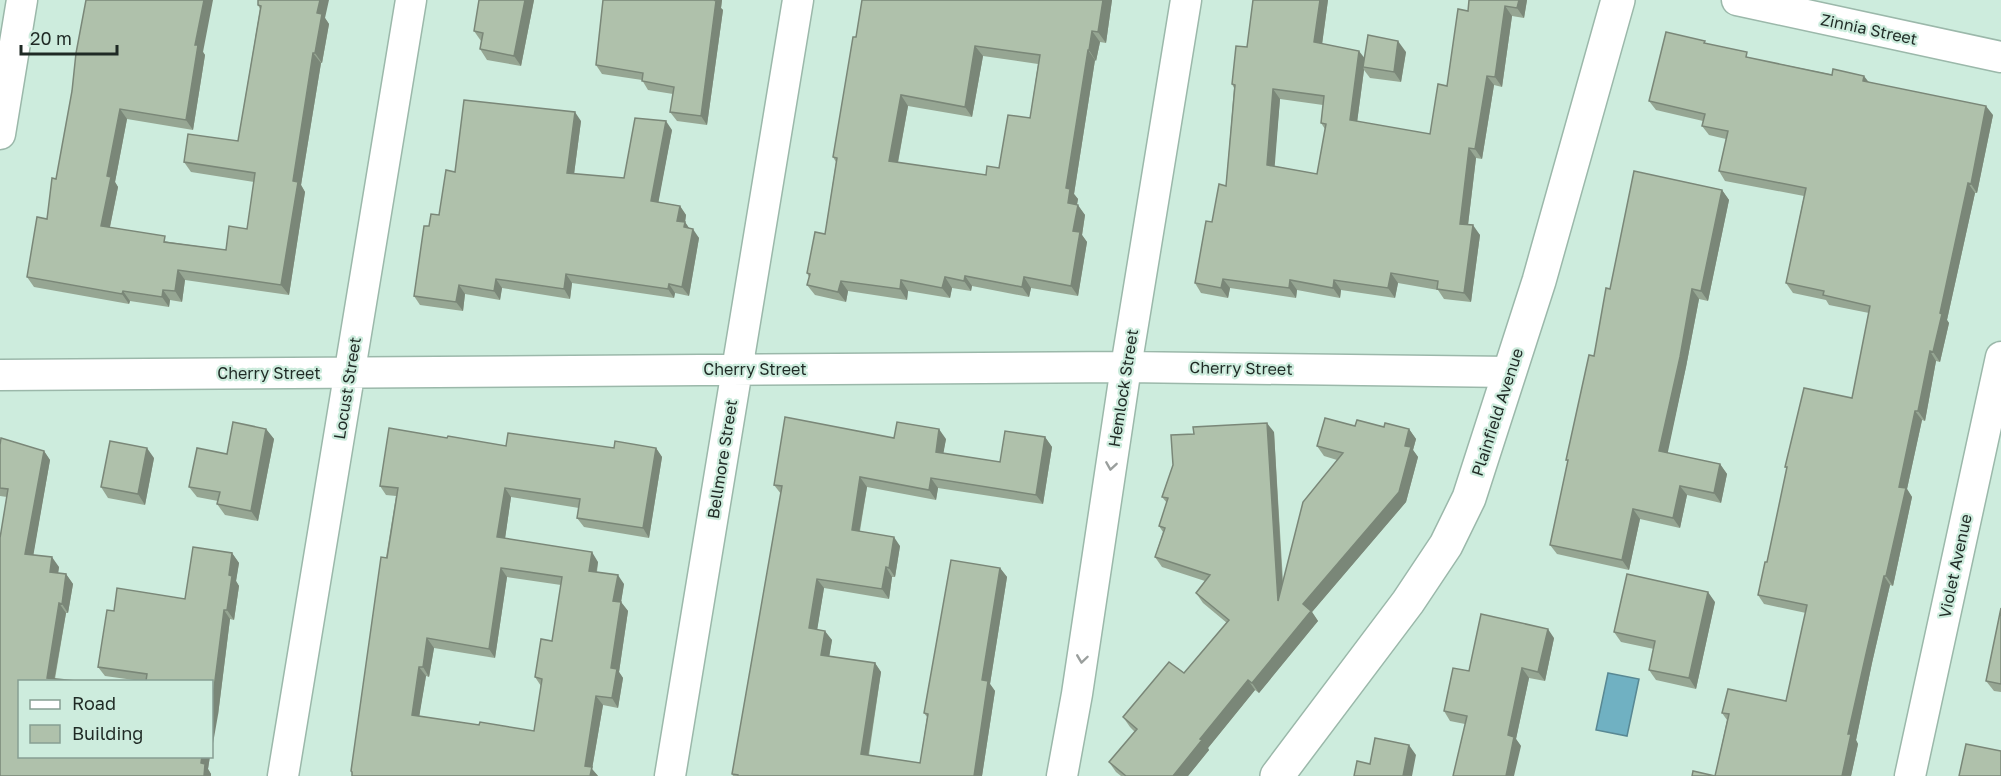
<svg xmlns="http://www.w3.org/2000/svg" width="2001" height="776" viewBox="0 0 2001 776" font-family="'Golos Text',sans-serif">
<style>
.water{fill:#70b1c2;stroke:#588893;stroke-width:1.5}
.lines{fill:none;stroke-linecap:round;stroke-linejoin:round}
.minor-casing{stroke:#9bb8aa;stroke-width:33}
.secondary-casing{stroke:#9bb8aa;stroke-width:36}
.minor{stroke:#fff;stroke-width:30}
.secondary{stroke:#fff;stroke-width:33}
.wall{fill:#96a693;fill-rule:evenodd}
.shaded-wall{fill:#7a8778}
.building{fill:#afc1ab;stroke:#7a8778;stroke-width:1.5;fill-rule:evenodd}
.oneway{stroke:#9a9f9d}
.labels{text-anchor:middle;stroke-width:4.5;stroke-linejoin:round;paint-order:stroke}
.street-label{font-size:16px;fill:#1f2a25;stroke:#cdecdd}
</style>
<rect width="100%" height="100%" fill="#cdecdd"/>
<path class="water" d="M1608,673L1639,679L1627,736L1596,730Z"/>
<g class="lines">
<defs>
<path id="minor" d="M1737,0L2001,57
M0,134L22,0
M0,375L1126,367L1510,372
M283,776L411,0
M670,776L798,0
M1062,776L1077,694L1126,367L1186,0
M1910,776L2001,357"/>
<path id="secondary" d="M1277,776L1408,602L1446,545L1469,498L1539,281L1618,0"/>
</defs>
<use href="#minor" class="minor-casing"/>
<use href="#secondary" class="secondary-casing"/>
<use href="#minor" class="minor"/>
<use href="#secondary" class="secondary"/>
</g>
<path class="wall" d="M479,0H534L521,66L487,60L480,49L481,41L474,31Z
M603,0H722L721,8L723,10L707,125L677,121L670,112L673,94L648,90L642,80L602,74L596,65Z
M862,0H1112L1106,43L1100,42L1096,61L1095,60L1074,194L1078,199L1077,205L1085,215L1082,235L1087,242L1078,296L1031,288L1029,297L972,286L971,291L952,288L950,298L908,291L907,300L848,291L846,302L815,295L807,285L809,277L807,273L825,234L836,162L833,157L856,37ZM983,56L1038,64L1030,118L999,168L986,175L898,163L908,106L972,117Z
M1253,0H1328L1322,44L1364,58L1406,52L1401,82L1370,78L1364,70L1357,122L1430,134L1447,86L1468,11L1527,0L1524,18L1512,16L1502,87L1494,85L1482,159L1476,158L1468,225L1480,235L1471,302L1444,299L1438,290L1398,283L1395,298L1341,290L1340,298L1297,290L1296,298L1230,288L1228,298L1201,293L1195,283L1212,222L1226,186L1234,88L1232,84L1247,47ZM1280,99L1323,105L1321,123L1325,129L1317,174L1274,166Z
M258,5L325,18L329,24L322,63H321L301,185L305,192L289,295L185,280L182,302L170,300L169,307L130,301L129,304L34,287L27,277L47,219L56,179L72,91L203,52L205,55L193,130L127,119L115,182L118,187L110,227L169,242L226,250L247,229L254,182L191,172L184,162L238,141L260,9Z
M1707,44L1751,58L1869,82L1993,115L1977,193H1975L1947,320L1949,323L1940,362L1936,361L1925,421L1922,420L1907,489L1912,497L1893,586L1890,585L1872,663L1856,740L1858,744L1851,776H1692H1715L1727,720L1722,713L1786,701L1806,613L1764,604L1758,595L1767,562L1787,469L1785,467L1852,398L1869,313L1829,305L1826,300L1793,293L1786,283L1804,196L1725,181L1719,171L1726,139L1709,135L1702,126L1703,121L1656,110L1649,101Z
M581,121L574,174L624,178L672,130L658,202L680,206L686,215L685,222L689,228L699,238L689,296L675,293L674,298L572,283L570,299L502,288L500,300L465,294L463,311L420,305L414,296L429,226L439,215L455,172Z
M1722,190L1729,200L1708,301L1699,299L1686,367L1667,453L1720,464L1727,474L1721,503L1687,495L1680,528L1640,519L1629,570L1557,554L1550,545L1568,462L1566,460L1594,356L1610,289Z
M1355,426L1384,427L1409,429L1416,439L1413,450L1418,457L1406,502L1312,612L1318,621L1259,693L1255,690L1208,748L1209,750L1188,776H1121L1116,772L1109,762L1135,732L1130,727L1123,717L1184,673L1227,623L1203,603L1196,593L1205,581L1162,567L1155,557L1163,532L1159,526L1167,503L1162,497L1274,432L1283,581L1337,460L1324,456L1317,446Z
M266,429L274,439L258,521L225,515L217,504L218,501L197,497L189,487L227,454Z
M1045,437L1052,447L1043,504L938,488L936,500L867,487L860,531L900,546L895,577H892L889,599L824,588L817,629L832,640L829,656L875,663L881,672L869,755L920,763L927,717L924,713L1000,568L1007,577L990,684L995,691L982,776H733L732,774L781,494L774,485L894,438L946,439L943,453L1000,462Z
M447,438L506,446L614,448H656L662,457L649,538L584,527L577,518L579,508L511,497L505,538L598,562L597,572L624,584L621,602L628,611L619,672L623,678L618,708L603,705L592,769L598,776H352V773L351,771L396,496L386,495L380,486ZM507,577L561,585L552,641L535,677L541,686L534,731L479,725L419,716L426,676L429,677L434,648L495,658Z
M0,445L44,451L50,460L33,555L59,567L58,573L66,574L73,584L68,613H66L55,679L20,756H210L208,769L211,774L0,776L7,497L0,496Z
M154,458L145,505L108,498L101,487Z
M232,553L239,563L236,581L239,586L234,620L230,619L218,715L212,681H141L105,676L98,667L114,611L185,599Z
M1715,602L1696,689L1656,680L1649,670L1654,649L1621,642L1614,632Z
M2001,608V692L1994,691L1986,681Z
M1554,638L1545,681L1529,678L1516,739L1521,746L1465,724L1450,721L1444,711L1469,671Z"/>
<path class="shaded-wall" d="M204,0H213L203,52L205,55L193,130L186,120L195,45Z
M320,0H329L325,18L329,24L322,63L315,53L317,13Z
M525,0H534L521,66L514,56Z
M714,0H722L721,8L723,10L707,125L701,116Z
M1103,0H1112L1106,43L1098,32Z
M1320,0H1328L1321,52L1314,42Z
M1519,0H1527L1524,18L1517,8Z
M1505,6L1512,16L1502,87L1495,77Z
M1092,31L1100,42L1096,61L1089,50Z
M1398,41L1406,52L1401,82L1394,72Z
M975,46L983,56L972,117L965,107Z
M1088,50L1095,60L1074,194L1078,199L1075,214L1068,203L1066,188Z
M1359,51L1366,60L1363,67L1364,70L1356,130L1350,120Z
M313,53L321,63L301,185L305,192L289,295L281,285L293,181Z
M1487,76L1494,85L1482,159L1475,149Z
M1864,76L1871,85L1863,81Z
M1273,89L1280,99L1274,175L1267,165Z
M901,95L908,106L896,172L889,161Z
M1986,106L1993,115L1977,193L1971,184Z
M120,109L127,119L115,182L118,187L108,236L101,226L107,176Z
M575,112L581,121L573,182L567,173Z
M666,121L672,130L657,210L651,201Z
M1469,148L1476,158L1467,233L1460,224Z
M1968,183L1975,193L1947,320L1949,323L1940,362L1933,352L1940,313Z
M1722,190L1729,200L1708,301L1701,291Z
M1078,205L1085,215L1082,235L1087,242L1078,296L1071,286L1073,231Z
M680,206L686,215L685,222L691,231L690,236L677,221Z
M1473,225L1480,235L1471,302L1464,293Z
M693,229L699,238L689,296L682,287Z
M178,270L185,280L182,302L175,291Z
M1391,273L1398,283L1395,298L1388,288Z
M566,274L572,283L570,299L564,289Z
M965,276L972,286L971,291L964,281Z
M945,277L952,288L950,298L942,288Z
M1024,277L1031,288L1029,297L1022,287Z
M496,279L502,288L500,300L494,291Z
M1223,279L1230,288L1228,298L1221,288Z
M901,280L908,291L907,300L900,289Z
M1290,280L1297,290L1296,298L1289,288Z
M1334,280L1341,290L1340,298L1333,288Z
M841,281L848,291L846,302L838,292Z
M669,284L675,293L674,298L668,289Z
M459,285L465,294L463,311L456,302Z
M1692,289L1699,299L1686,367L1666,461L1659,451Z
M163,290L170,300L169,307L162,297Z
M123,291L130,301L129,304L122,294Z
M1930,351L1936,361L1925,421L1918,411Z
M1915,411L1922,420L1907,489L1912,497L1893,586L1886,576L1899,487Z
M1267,423L1274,432L1284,611L1278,601Z
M266,429L274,439L258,521L251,511Z
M939,429L946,439L942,461L936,452Z
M1409,429L1416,439L1413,450L1418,457L1406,502L1312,612L1318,621L1259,693L1252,683L1405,446Z
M1045,437L1052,447L1043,504L1036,495Z
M147,448L154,458L145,505L138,494Z
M656,448L662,457L649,538L643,528Z
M44,451L50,460L32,563L25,554Z
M1720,464L1727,474L1721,503L1714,493Z
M860,477L867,487L858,539L852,530Z
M931,478L938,488L936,500L929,490Z
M1680,486L1687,495L1680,528L1673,518Z
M505,488L511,497L504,546L497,537Z
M1633,509L1640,519L1629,570L1622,560Z
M894,537L900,546L895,577L889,568Z
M592,552L598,562L595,580L589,571Z
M232,553L239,563L236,581L239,586L234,620L227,610L229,575Z
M52,557L59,567L57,581L50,572Z
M886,567L892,577L889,599L882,589Z
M501,568L507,577L495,658L489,649Z
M1000,568L1007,577L990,684L995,691L982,776H974L982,680Z
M66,574L73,584L68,613L62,604Z
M618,575L624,584L621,602L628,611L619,672L623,678L618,708L612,698L611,668L613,601Z
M1884,576L1890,585L1872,663L1856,740L1858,744L1851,776H1842L1848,734L1866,654Z
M817,579L824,588L816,637L809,628Z
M1708,592L1715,602L1696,689L1689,678Z
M59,603L66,613L54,681L47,678Z
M224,610L230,619L218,715L212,749V704Z
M1548,629L1554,638L1545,681L1538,672Z
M825,631L832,640L828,664L821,655Z
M427,638L434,648L429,677L423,667Z
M875,663L881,672L867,763L861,754Z
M419,667L426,676L418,724L412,715Z
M1522,668L1529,678L1516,739L1521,746L1514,776H1506L1508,735Z
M1248,680L1255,690L1208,748L1209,750L1188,776H1173L1200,739Z
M596,696L603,705L592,769L598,776H590L585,766Z
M1409,745L1416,755L1412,776H1403Z
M202,756H210L208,769L211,774V776H204L201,763Z"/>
<path class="building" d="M86,0H204L195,45H198L186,120L120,109L107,176L111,177L101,226L165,236L164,242L226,250L229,226L247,229L255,173L184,162L188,134L238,141L261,6L258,5V0H320L317,13L322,14L315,53H313L293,181L298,182L281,285L178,270L175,291L163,290L162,297L123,291L122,294L27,277L37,217L47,219L52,178L56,179L72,91L76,53Z
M479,0H525L514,56L480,49L483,33L474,31Z
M603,0H714L716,1L701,116L670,112L674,87L642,81L643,73L596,65Z
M862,0H1103L1098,32L1092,31L1089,50H1088L1066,188L1070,189L1068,203L1078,205L1073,231L1080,232L1071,286L1024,277L1022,287L965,276L964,281L945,277L942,288L901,280L900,289L841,281L838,292L807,285L810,274L807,273L815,232L825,234L837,158L833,157L853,37H856ZM975,46L1040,55L1030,118L1008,115L999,168L987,166L986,175L889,161L901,95L965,107Z
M1253,0H1320L1314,42L1359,51L1350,120L1430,134L1438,84L1447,86L1458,9L1468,11L1469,0H1519L1517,8L1505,6L1495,77L1487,76L1475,149L1469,148L1460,224L1473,225L1464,293L1437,289L1438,281L1391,273L1388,288L1334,280L1333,288L1290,280L1289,288L1223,279L1221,288L1195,283L1206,221L1212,222L1219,184L1226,186L1235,85L1232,84L1236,46L1247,47ZM1273,89L1324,96L1321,123L1326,124L1317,174L1267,165Z
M1666,32L1705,41L1704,43L1747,52L1746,57L1832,75L1833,69L1864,76L1863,81L1986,106L1971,184L1968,183L1940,313L1942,314L1933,352L1930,351L1918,411H1915L1899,487L1906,488L1886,576H1884L1866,654L1848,734H1851L1842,776H1692L1693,771L1715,776L1729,714L1722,713L1728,689L1786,701L1807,605L1758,595L1765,562H1767L1787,467H1785L1804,388L1852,398L1870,306L1823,295L1824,291L1786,283L1806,188L1719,171L1728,131L1702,126L1705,114L1649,101Z
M1368,35L1398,41L1394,72L1363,67Z
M464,100L575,112L567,173L624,178L635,118L666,121L651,201L680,206L677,221L685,222L684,227L693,229L682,287L669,284L668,289L566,274L564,289L496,279L494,291L459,285L456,302L414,296L424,226H429L431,214L439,215L446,170L455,172Z
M1634,171L1722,190L1701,291L1692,289L1680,357L1659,451L1720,464L1714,493L1680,486L1673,518L1633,509L1622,560L1550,545L1568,460H1566L1589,355L1594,356L1606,288L1610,289Z
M785,417L894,438L897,422L939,429L936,452L1000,462L1005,431L1045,437L1036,495L931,478L929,490L860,477L852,530L894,537L889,568L886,567L882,589L817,579L809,628L825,631L821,655L875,663L861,754L920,763L928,714L924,713L951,560L1000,568L982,680L988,681L974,776H738V775L732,774L782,486L774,485Z
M1325,418L1355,426L1357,420L1384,427L1385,423L1409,429L1405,446L1411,447L1399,492L1303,604L1311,611L1252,683L1248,680L1200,739L1202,740L1173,776H1126L1109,762L1137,729L1123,717L1169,662L1184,673L1229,620L1196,593L1210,575L1155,557L1165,528L1159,526L1168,498L1162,497L1173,465L1171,435L1194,434L1193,427L1267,423L1278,601L1303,502L1343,453L1317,446Z
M233,422L266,429L251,511L217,504L220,492L189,487L197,448L227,454Z
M389,428L447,438L448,436L506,446L508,433L614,448L615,441L656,448L643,528L577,518L580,499L505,488L497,537L592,552L589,571L618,575L613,601L621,602L611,668L617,669L612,698L596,696L585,766L592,767L590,776H352V772L351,771L381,557L387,558L398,488L380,486ZM501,568L562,577L552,641L541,639L535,677L542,679L534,731L480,722L479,725L412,715L419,667H423L427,638L489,649Z
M1,438L44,451L25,554L52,557L50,572L66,574L62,604L59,603L47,678L76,681H20V756H202L201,763L205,764L204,776H0V538L8,489L0,488V445Z
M110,441L147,448L138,494L101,487Z
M193,547L232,553L229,575L232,576L227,610H224L212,704V681H146L147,674L98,667L107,610L114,611L117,588L185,599Z
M1627,574L1708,592L1689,678L1649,670L1655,641L1614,632Z
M2001,608V684L1986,681Z
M1481,614L1548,629L1538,672L1522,668L1508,735L1514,737L1506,776H1453L1467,716L1444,711L1453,668L1469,671Z
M1375,738L1409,745L1403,776H1354L1357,761L1370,764Z
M1966,744L2001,751V776H1959Z"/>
<defs><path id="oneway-chevron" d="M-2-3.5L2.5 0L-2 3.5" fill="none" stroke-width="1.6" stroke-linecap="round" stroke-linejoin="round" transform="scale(1.5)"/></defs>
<g class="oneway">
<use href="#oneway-chevron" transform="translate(1111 466) rotate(99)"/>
<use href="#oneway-chevron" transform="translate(1082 659) rotate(98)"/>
</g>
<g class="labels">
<g class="street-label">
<text transform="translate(1869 29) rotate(12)" y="6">Zinnia Street</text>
<text transform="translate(1241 368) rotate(1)" y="6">Cherry Street</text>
<text x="755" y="375">Cherry Street</text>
<text x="269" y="379">Cherry Street</text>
<text transform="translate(347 388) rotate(-81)" y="6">Locust Street</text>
<text transform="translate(1123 388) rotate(-81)" y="6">Hemlock Street</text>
<text transform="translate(1497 412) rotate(-72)" y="6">Plainfield Avenue</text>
<text transform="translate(722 459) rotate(-81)" y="6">Bellmore Street</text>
<text transform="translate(1955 566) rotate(-78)" y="6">Violet Avenue</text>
</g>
</g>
<rect x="18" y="680" width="195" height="78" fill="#cdecdd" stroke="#879e93" stroke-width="1.5"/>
<rect x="30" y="700" width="30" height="9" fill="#ffffff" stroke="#879e93" stroke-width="1.5"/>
<text x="72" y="710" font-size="18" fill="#1f2a25">Road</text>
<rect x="30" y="725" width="30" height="18" fill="#afc1ab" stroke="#879e93" stroke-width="1.5"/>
<text x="72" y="740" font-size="18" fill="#1f2a25">Building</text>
<path d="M21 45v9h96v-9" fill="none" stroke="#1f2a25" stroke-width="3"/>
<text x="30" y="45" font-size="18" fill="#1f2a25" stroke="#cdecdd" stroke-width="4.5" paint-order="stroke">20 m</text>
</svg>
